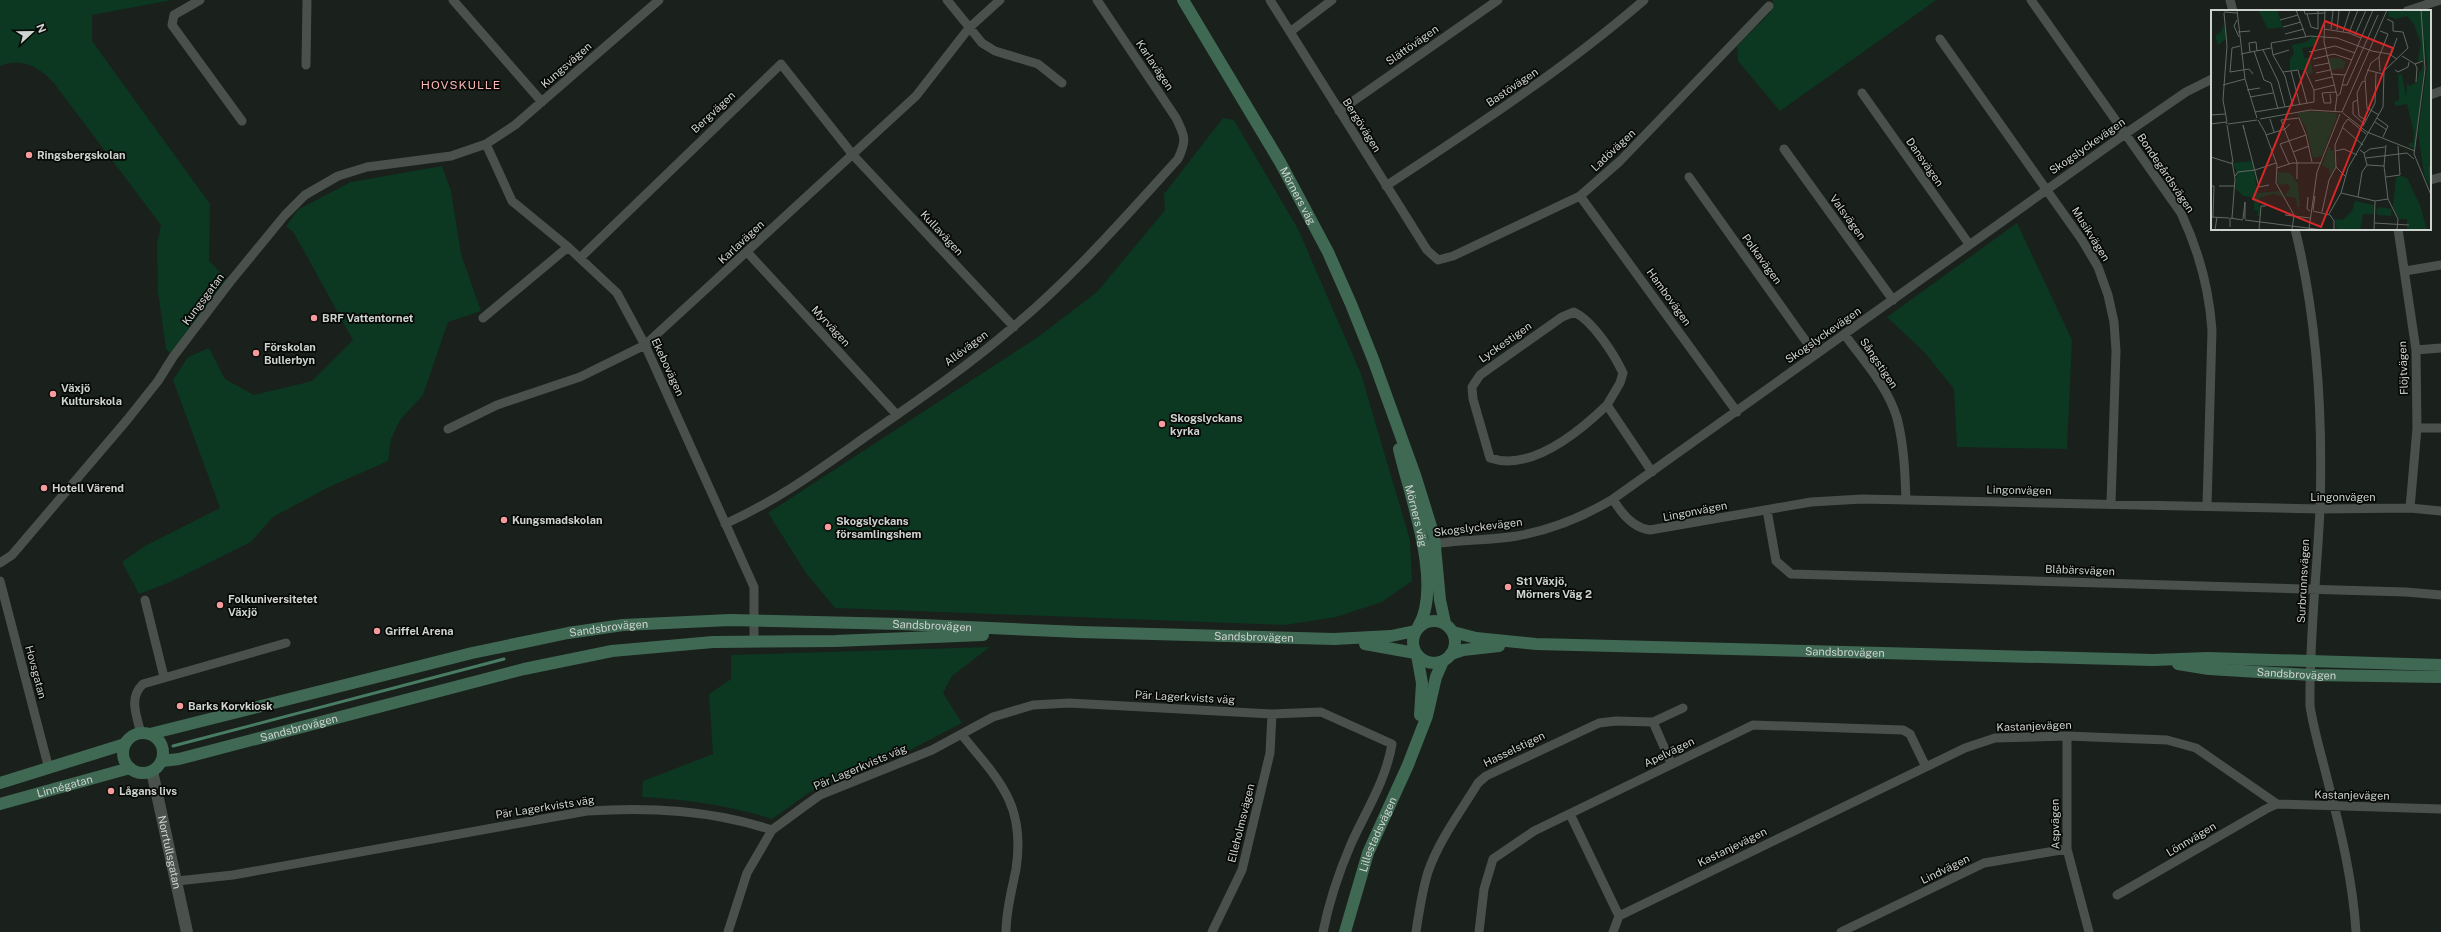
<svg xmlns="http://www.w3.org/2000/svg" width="2441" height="932" viewBox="0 0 2441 932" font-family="'Public Sans',sans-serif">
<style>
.green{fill:#0c3721}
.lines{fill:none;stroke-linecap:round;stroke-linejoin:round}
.stream{stroke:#487d64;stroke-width:3}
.minor{stroke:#4a514d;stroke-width:9}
.tertiary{stroke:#4a514d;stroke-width:12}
.secondary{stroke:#406954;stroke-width:12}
.poi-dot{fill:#f59b9c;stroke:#070907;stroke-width:1.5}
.labels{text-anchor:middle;stroke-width:3.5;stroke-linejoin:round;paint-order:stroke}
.street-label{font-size:11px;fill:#ced3d0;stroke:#070907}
.poi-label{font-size:11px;font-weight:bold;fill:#ced3d0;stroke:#070907;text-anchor:start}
.neighbourhood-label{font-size:12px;letter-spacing:1px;fill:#f9b4b4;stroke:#070907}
.inset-river{fill:none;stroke:#0f5835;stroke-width:2}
.inset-road{fill:none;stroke:#626864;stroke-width:1}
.view{fill:#d62828;fill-opacity:0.15;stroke:#d62828;stroke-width:2}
.inset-edge{fill:none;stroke:#ced3d0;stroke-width:2}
</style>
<rect width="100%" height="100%" fill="#1a201c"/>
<path class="green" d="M0,0H172L92,15V41L210,204L209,261L230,282L173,357L166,349L158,292L157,244L161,225L53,82C39,67 21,57 0,66Z
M1773,0H1935V1L1780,111L1738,61L1737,46L1770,13Z
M1223,118L1234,120L1298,229L1361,374L1410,540L1412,581L1382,602L1336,617L1285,625L835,608L806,573L768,513L1038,337L1097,292L1165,210L1164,194Z
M442,166L451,191L461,254L481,311L448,322L423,395L400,420L391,439L388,461L329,487L273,517L251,542L168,583L139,594L122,562L145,546L220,508L173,380L188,357L209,348L225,379L254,395L312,381L353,340L294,233L286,226L299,209L351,182Z
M2017,223L2072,340L2067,449L1957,447L1954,389L1925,353L1887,317Z
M990,647L952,676L943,693L962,723L912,749L875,763L810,792L772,819C731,806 686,799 642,797L643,781L713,754L709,694L731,679V655Z"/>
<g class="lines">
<path class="stream" d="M173,746L504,659"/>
<path class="minor" d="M200,0L174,15L172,25L242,121
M453,0L542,102
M947,0L982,43L995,51L1038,64L1062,83
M1270,0L1427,250L1438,260L1453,256L1580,196L1620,161L1769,6
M2031,0L2181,213C2199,251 2209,287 2212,330L2207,506
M2230,0L2233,11
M2407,11L2440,0
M1290,32L1332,0
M1940,39L2082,240L2098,267L2108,295L2114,322L2116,351L2111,503
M306,65L307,0
M1862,93L1969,244
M2430,95L2441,91
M1339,111L1498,0
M486,144L512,201L568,247L617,293L645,345L754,587V642
M1784,149L1893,300
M1689,177L1815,354
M2430,180L2441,177
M1386,186C1475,127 1563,70 1644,0
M1580,196L1737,412
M2295,229C2318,321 2323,414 2320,509C2317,574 2309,640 2310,706C2314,732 2322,757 2328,782C2341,831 2353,882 2356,932
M2398,229L2416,350L2417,428L2410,508
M748,253L897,415
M580,258L781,64L853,155L1014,327
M2405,271L2441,265
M483,318L568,247
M1845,335C1863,360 1888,387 1897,418C1904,445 1905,472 1906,500
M2416,350L2441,348
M1607,405C1579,432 1531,472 1490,458L1473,399L1472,387L1480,375L1562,317L1574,312C1593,321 1614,354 1623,373L1620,383L1607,405L1652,472
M2417,428H2441
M448,429L497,405L580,377L645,345L916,96L969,28L1000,0
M1613,499C1621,513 1633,528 1650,530L1811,502L1862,499L2320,509L2410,508L2441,511
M1767,510L1776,561L1791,574L2406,592L2441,595
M725,524C780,499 820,469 868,435C917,401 968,366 1013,327C1073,277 1125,217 1178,159C1187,140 1185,136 1176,118L1097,0
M1428,545C1458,539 1487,541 1517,536C1551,530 1583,517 1613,499L2125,134L2186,92L2212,79
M0,563L12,555L127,420L158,381L173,357L230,282L285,215L305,195L338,176L367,167L451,156L486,144L515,125L659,0
M0,581L49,769
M145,600L164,677
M1653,722L1683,708
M141,733C137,717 128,698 143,684L286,643
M961,734C999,780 1026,805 1016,869C1012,890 1006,910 1006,932
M2067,736V849L2089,932
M1570,814L1619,916
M177,881L233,875L587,811C650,807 711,810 772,830
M2117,895L2266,809L2277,804
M728,932L747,873L772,830L806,805L820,795L932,750L993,717L1033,705L1069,703L1272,714L1321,712L1392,744C1386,780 1366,811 1351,844C1339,872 1329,902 1323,932
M1212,932L1242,870L1270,753L1272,714
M1416,932C1419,912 1422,891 1428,872C1439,840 1461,811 1478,783L1486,776L1599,723L1616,721L1653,722L1671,763
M1479,932L1484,889L1493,859L1534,831L1753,725L1903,730L1910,734L1926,767
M1613,932L1619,916L1965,748L1995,738L2067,736L2167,740L2196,748L2277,804L2441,809
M1841,932L1984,863L2067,849"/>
<path class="tertiary" id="s1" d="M152,771L187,932"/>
<g class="secondary">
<path id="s2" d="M1183,0L1280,162L1328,252L1351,304L1373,359L1415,475L1434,536L1440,600L1445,623"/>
<path id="s3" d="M1399,449C1409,494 1444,585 1418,627"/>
<circle cx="1434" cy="642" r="21"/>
<path id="s4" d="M1453,632L1476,638L1536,644L2153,660L2208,658L2441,665"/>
<path d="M1365,644L1415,653"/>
<path d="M1451,654L1463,650L1499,646"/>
<path d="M1417,655L1422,683L1420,715"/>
<path id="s5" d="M2178,664L2209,669L2311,675L2441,677"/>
<circle cx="143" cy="753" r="20"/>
<path id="s6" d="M150,734L472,653L568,633L623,625L730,620L900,624L1079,632L1334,639L1391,636L1415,631"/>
<path id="s7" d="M162,761L179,759L524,669L612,651L713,642L835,641L983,635"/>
<path d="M0,783L125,744"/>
<path id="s8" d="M0,804L130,768"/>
<path id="s9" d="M1345,932L1368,853L1408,765L1427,716L1436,677L1443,661"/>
</g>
</g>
<g class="poi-dot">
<circle cx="29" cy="155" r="4"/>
<circle cx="314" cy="318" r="4"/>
<circle cx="256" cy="353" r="4"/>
<circle cx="53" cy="394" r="4"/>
<circle cx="1162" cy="424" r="4"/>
<circle cx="44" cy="488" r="4"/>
<circle cx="504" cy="520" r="4"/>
<circle cx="828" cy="527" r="4"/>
<circle cx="1508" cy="587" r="4"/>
<circle cx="220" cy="605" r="4"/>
<circle cx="377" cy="631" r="4"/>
<circle cx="180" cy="706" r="4"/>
<circle cx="111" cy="791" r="4"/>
</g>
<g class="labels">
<g class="street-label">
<text transform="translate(1412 45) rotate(-35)" y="4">Slättövägen</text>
<text transform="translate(566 65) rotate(-41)" y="4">Kungsvägen</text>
<text transform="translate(1155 65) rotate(56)" y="4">Karlavägen</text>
<text transform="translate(1512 87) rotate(-34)" y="4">Bastövägen</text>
<text transform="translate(713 112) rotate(-43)" y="4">Bergvägen</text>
<text transform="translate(1362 125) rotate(58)" y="4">Bergövägen</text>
<text transform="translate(2087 146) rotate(-35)" y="4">Skogslyckevägen</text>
<text transform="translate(1613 150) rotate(-43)" y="4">Ladövägen</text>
<text transform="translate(1925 162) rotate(55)" y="4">Dansvägen</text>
<text transform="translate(2166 173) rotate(56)" y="4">Bondegårdsvägen</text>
<text dy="4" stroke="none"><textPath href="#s2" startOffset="227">Mörners väg</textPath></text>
<text transform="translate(1848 217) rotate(54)" y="4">Valsvägen</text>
<text transform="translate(942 233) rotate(47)" y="4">Kullavägen</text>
<text transform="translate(2091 234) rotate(58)" y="4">Musikvägen</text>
<text transform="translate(741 242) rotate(-43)" y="4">Karlavägen</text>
<text transform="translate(1762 259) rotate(54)" y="4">Polkavägen</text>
<text transform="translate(1669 297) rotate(54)" y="4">Hambovägen</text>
<text transform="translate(203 299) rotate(-53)" y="4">Kungsgatan</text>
<text transform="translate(831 326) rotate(47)" y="4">Myrvägen</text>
<text transform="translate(1823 335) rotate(-35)" y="4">Skogslyckevägen</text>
<text transform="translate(1505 342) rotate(-35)" y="4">Lyckestigen</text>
<text transform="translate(966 348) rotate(-37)" y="4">Allévägen</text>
<text transform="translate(1879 363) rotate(56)" y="4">Sångstigen</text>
<text transform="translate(668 367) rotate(65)" y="4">Ekebovägen</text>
<text transform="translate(2403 368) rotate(-92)" y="4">Flöjtvägen</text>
<text transform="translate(2019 490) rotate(1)" y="4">Lingonvägen</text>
<text x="2343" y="501">Lingonvägen</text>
<text transform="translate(1695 511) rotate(-11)" y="4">Lingonvägen</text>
<text dy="4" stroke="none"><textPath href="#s3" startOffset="69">Mörners väg</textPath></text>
<text transform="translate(1478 527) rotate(-7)" y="4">Skogslyckevägen</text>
<text transform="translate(2080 570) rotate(2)" y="4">Blåbärsvägen</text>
<text transform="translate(2303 581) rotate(-87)" y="4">Surbrunnsvägen</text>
<text dy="4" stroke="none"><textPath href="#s6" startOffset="795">Sandsbrovägen</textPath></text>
<text dy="4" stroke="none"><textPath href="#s6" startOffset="471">Sandsbrovägen</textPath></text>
<text dy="4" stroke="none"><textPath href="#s6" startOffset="1117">Sandsbrovägen</textPath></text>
<text dy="4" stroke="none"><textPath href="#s4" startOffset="393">Sandsbrovägen</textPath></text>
<text transform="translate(36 672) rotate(75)" y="4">Hovsgatan</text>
<text dy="4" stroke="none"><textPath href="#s5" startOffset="119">Sandsbrovägen</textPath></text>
<text transform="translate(1185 697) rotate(3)" y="4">Pär Lagerkvists väg</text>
<text transform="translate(2034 726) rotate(-2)" y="4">Kastanjevägen</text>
<text dy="4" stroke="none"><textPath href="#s7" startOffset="141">Sandsbrovägen</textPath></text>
<text transform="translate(1514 749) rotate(-26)" y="4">Hasselstigen</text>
<text transform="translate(1669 752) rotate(-26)" y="4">Apelvägen</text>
<text transform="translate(860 767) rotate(-23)" y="4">Pär Lagerkvists väg</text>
<text dy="4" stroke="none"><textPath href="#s8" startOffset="67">Linnégatan</textPath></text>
<text transform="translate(2352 795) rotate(1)" y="4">Kastanjevägen</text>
<text transform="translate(545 807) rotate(-9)" y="4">Pär Lagerkvists väg</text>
<text transform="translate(1241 823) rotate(-76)" y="4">Elleholmsvägen</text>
<text transform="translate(2055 824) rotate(-91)" y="4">Aspvägen</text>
<text dy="4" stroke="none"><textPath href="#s9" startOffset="103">Lillestadsvägen</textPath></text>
<text transform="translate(2191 839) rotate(-31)" y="4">Lönnvägen</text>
<text transform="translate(1732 847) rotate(-26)" y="4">Kastanjevägen</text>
<text dy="4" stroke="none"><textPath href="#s1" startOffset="83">Norrtullsgatan</textPath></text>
<text transform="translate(1945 869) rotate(-26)" y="4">Lindvägen</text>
</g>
<g class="poi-label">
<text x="37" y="159">Ringsbergskolan</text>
<text x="322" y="322">BRF Vattentornet</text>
<text x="264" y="351">Förskolan<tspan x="264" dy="13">Bullerbyn</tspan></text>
<text x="61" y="392">Växjö<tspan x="61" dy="13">Kulturskola</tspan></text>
<text x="1170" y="422">Skogslyckans<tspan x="1170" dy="13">kyrka</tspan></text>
<text x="52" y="492">Hotell Värend</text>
<text x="512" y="524">Kungsmadskolan</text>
<text x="836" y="525">Skogslyckans<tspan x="836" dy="13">församlingshem</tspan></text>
<text x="1516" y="585">St1 Växjö,<tspan x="1516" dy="13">Mörners Väg 2</tspan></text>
<text x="228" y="603">Folkuniversitetet<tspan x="228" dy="13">Växjö</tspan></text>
<text x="385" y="635">Griffel Arena</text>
<text x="188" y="710">Barks Korvkiosk</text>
<text x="119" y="795">Lågans livs</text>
</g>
<g class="neighbourhood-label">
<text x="461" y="89">HOVSKULLE</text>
</g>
</g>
<g transform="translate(2211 10)">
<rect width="220" height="220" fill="#1a201c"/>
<path d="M47,0H66L72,17L57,19ZM177,0H220V179L213,164L207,123L216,57L214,28L213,60L204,138L198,137V133H202L203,123L196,94L185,96L183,92L188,90L187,64L191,65L195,87L196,73L199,76L206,72L208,62L211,60L212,51L208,52L207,49L210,34L203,14L196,6L185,9L177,6ZM13,13L15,29L7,35L4,26L10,22ZM101,27H105L104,36L91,38L93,48H99L102,63L97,64L94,60H79V49L83,43L81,35L95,32ZM117,48H128L135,52L132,60L128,58L120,61ZM97,101L126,103V106L111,146L102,148L95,118L86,103ZM118,136L120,141L123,140L124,157L119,166L118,159L111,155ZM42,151L46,183L69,181L72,187L63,184L48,188L49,206H46L47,201L43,200V192L39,187L32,186L24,178L26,163L22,153ZM67,162L79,163L87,174L89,197H86L85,188L73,186L79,178L77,174L67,175ZM190,166L196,168L209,195L216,220H196V209H188L182,197L185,167ZM144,191L163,195V204H152L149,220H126L124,209L132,210L141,201ZM168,197L181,199L180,206L166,205L165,200Z" fill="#0c3721"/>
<path class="inset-river" d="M219,157L220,169"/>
<path class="inset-road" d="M26,0L34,69L46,108M85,0L95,27M93,0L94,4L114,3M114,0L113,32L126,86L124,101M210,0L214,59L203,144L220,185M13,2L26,3M13,3L16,36L12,90L16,112M96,4L100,17L107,19V0M26,10L23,16L28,27M69,10L87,5M72,17L90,12M113,19L138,23L150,28M120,19L122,1M126,20L128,1M27,22L39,21M132,22L139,0M138,23L147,0M74,24L93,19M144,25L155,0M29,36L21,38L19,62L38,59L42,64M52,40L67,71L74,97M43,41L53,70L60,73L67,99M39,42L38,33L45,32L46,41M98,42L124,36L144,43M30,44L60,38M62,45L78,40M180,45L186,28M191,46L204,54L212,51M168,47L169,61M102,49L123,44L141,50M204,54L206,58L205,72M103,56L118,53M156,60L172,64M184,60L187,62L197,57L198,52M80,61L89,95M72,62L87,60L96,93M105,63L119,60M120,64L134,65M104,71L121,67M154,71L151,72L146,83L148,106L155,110M12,75L34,69M131,75H136L167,5M36,80L49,78M103,80L123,75M119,84L120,93H113L111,83L125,82M126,86L129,84L133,68L162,0M39,87L62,83M147,90L142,92V104L153,114M82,96L74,66L62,45L60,33L99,26L126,28L161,41L178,44L186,49M44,102L103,92V80L94,60M131,102L176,0M132,103L156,122L204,141M0,105L14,104M168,105L156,98L154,68L160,53L168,47L177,24L169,21M166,108L177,116M49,109L99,100L132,102M59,109L63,122M47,110L54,122L66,155L65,173L83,205L81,220M164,112L176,120M0,114L15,112L16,114L14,112M17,114L46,110M16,115L22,152M152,116L164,93L165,63M131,117L152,135M33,119L32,115L48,177L58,175M55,125L74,119L79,114M172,127L177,116M175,135L173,156L177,189L187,209L186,220M124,141L133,139L146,145M82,142L98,136M153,143L159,139L174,137M0,147L22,154M155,148L196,143L203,149M78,154L69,134L95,125M156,155L173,156M125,157L134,166M66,158L81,153H110M24,166L27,162L44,160L65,153M175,167L189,165L187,136M86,169V152L70,110L88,108L95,125L101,152M0,176H3L2,207M8,176H23M130,183L164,191L177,189M97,187L96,199L99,201M147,187L151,162L156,155L153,143L149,140M102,200L104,186M102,201L119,205L123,211V220M111,202L118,170L125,157L124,135L133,114L137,109L155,124M118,204L130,183L137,158L172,97L173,61L197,38L192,22L182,21V12L176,9M74,205L99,208M0,207L18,208M21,208L24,169L21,151M32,209L34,192V209M34,210L112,220M163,213L198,215M19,217V208L32,210M98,219L106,162L129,104M4,220L6,207M48,220L50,196H55M163,220L164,191"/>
<path class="view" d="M114,11L182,38L110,217L42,189Z"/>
<rect width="220" height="220" class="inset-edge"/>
</g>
<g transform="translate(32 32) rotate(68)" stroke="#070907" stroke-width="3" paint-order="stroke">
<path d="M0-3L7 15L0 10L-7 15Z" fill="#ced3d0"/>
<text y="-6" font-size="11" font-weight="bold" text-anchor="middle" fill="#ced3d0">N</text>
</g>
</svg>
